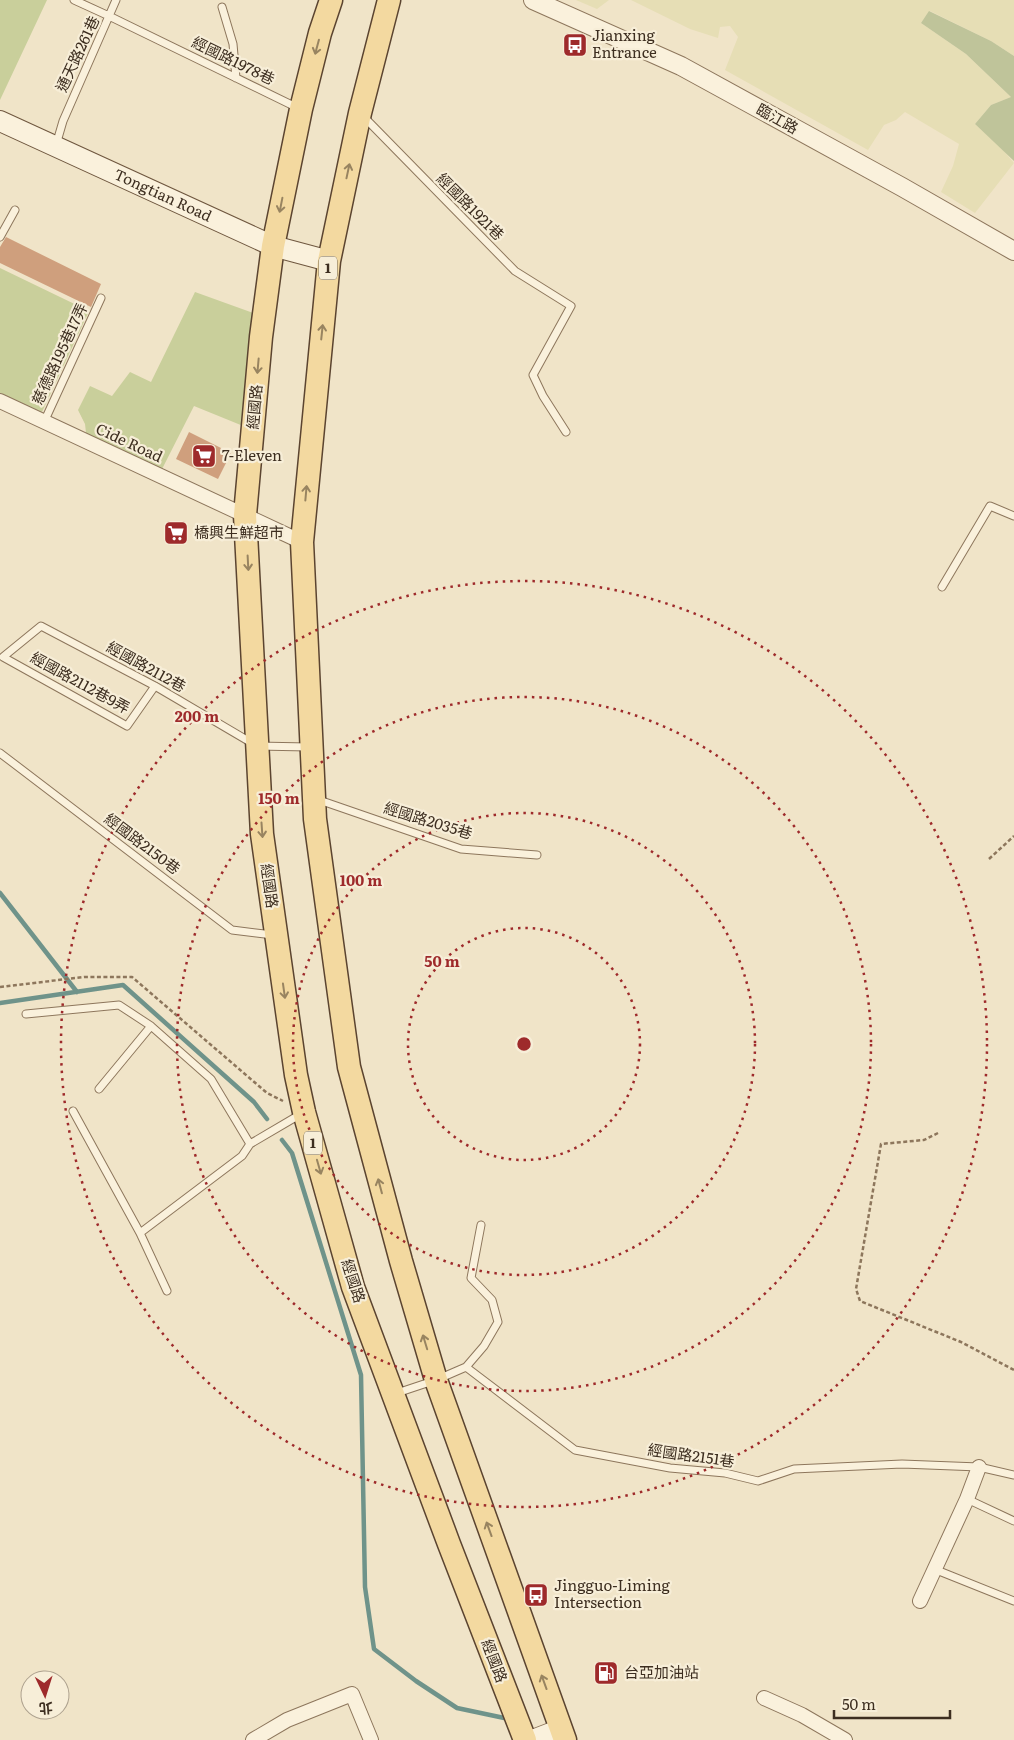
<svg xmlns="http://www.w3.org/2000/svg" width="1014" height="1740" viewBox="0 0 1014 1740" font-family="Literata,'Noto Sans TC',serif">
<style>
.farmland{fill:#e6deb5}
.green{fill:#c9cf9b}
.cemetery{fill:#bfc49a}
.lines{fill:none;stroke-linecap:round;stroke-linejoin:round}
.stream{stroke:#6f938a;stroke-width:4.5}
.building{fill:#cf9f7d}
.service-casing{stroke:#8d765c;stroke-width:9}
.minor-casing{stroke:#8d765c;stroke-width:16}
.tertiary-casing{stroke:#8d765c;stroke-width:20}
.secondary-casing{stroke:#6f573f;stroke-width:22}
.primary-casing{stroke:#5b4430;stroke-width:25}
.path{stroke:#8d765c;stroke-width:2.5;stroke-dasharray:4 2.5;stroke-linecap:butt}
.service{stroke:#faf1dc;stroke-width:7}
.minor{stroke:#faf1dc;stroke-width:14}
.tertiary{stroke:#faf1dc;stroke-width:18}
.secondary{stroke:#faf1dc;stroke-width:20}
.primary{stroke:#f3d9a0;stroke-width:22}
.oneway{stroke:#988460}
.ring{fill:none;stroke:#9e2a2b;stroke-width:2.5;stroke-dasharray:2.5 5}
.labels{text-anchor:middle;stroke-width:4.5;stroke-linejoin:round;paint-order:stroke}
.shield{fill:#f7eed8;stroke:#756857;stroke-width:1}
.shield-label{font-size:14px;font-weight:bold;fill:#3d2e20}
.poi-label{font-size:15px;fill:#3d2e20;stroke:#f7eed8;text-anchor:start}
.street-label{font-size:15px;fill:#3d2e20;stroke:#f7eed8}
.centre{fill:#9e2a2b;stroke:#f7eed8;stroke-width:2.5}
.ring-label{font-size:15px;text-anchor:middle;font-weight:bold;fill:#9e2a2b;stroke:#f7eed8;stroke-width:4.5;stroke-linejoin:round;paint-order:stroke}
</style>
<rect width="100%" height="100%" fill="#f0e4c8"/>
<path class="farmland" d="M576,0H609L597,9Z
M631,0H1014V56L991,41L930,11L921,23L966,54L1011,97L991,105L975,124L1003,150L1014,163L975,213L941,192L953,166L959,144L905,112L896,120L884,125L868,150L725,70L738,37L730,26L720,27L718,38L690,29Z"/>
<path class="green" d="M0,0H47L0,100Z
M0,268L89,311L42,412L0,393Z
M195,292L264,317L253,430L194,406L159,475L87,442L85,424L78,410L90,386L112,396L130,372L151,382Z"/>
<path class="cemetery" d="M929,11L991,41L1014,56V161L975,124L991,105L1011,97L966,54L921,23Z"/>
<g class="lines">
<path class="stream" d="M0,893L77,992
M0,1003L123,985L254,1102L267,1119
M282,1140L292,1153L361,1375L365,1587L374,1649L416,1681L457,1708L509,1719"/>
</g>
<path class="building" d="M6,237L101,284L91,307L0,263V247Z
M189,432L231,453L218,479L176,459Z"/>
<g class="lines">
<defs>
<path id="service" d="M74,0L109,16L116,0
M222,7L233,44L236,78
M364,117L515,271L571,306L533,375L543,396L566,432
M56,145L63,121L109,16L298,108
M0,237L15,210
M44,422L101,298
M942,587L990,506L1014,516
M155,686L127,726L3,657L41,626L155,686L257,746L308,747
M0,753L232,930L273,935
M319,800L461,849L537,855
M26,1014L119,1005L151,1026L211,1079L250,1144
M99,1089L151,1026
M73,1111L140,1233L167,1291
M140,1233L242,1156L250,1144L301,1114
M466,1367L484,1346L498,1322L492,1300L471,1278L481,1225
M397,1393L436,1380L466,1367L575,1450L670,1468L725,1473L758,1481L794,1469L902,1464L979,1467L1014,1475
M967,1499L1014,1521
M934,1569L1014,1601"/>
<path id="minor" d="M0,401L302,542
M920,1601L967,1499L979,1467
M764,1698L802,1715L845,1740
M253,1740L287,1720L352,1694L371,1740"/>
<path id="tertiary" d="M533,0L681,66L902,187L1014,251
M530,1740L561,1728"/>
<g id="secondary">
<path id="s1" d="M0,121L273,246L329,261"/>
</g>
<path id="primary" d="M331,0L320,33L301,109L273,246L261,337L245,515L262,834L296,1075L304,1112L353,1287L449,1544L525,1740
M389,0L360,113L329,261L302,542L315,819L349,1067L401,1261L436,1380L565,1740"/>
</defs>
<use href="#service" class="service-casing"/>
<use href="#minor" class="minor-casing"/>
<use href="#tertiary" class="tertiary-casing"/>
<use href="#secondary" class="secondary-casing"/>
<use href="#primary" class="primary-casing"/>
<path class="path" d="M989,859L1014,836
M0,987L84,977H132L267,1093L283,1101
M938,1133L924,1140L881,1144L856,1289L860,1301L961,1342L1014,1370"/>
<use href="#service" class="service"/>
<use href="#minor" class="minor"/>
<use href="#tertiary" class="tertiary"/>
<use href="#secondary" class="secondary"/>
<use href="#primary" class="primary"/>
</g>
<defs><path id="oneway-shaft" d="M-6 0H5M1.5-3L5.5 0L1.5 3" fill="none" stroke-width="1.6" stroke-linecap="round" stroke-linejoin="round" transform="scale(1.25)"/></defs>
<g class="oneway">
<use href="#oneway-shaft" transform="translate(317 47) rotate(105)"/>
<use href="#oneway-shaft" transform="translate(348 171) rotate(-78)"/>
<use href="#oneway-shaft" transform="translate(281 205) rotate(101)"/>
<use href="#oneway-shaft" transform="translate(322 332) rotate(-84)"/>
<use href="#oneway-shaft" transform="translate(258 366) rotate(95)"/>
<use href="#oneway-shaft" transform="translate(306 493) rotate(-85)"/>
<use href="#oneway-shaft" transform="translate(248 563) rotate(87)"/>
<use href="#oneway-shaft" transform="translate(262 830) rotate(86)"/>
<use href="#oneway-shaft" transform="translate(284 991) rotate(82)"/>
<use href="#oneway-shaft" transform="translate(319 1167) rotate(74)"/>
<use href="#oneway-shaft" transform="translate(380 1186) rotate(-105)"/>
<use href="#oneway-shaft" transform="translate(425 1342) rotate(-107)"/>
<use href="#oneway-shaft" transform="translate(489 1529) rotate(-110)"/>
<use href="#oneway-shaft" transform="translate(544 1682) rotate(-110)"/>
</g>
<g class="ring">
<circle cx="524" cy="1044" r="116"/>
<circle cx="524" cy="1044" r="231"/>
<circle cx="524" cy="1044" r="347"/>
<circle cx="524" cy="1044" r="463"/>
</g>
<defs>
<symbol id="bus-square" viewBox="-11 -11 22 22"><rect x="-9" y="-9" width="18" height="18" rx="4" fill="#9e2a2b" stroke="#f7eed8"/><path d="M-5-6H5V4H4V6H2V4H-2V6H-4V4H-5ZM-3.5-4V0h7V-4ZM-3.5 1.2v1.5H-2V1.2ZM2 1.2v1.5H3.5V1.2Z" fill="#fff"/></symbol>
<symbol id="supermarket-square" viewBox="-11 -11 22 22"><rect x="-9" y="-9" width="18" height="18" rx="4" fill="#9e2a2b" stroke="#f7eed8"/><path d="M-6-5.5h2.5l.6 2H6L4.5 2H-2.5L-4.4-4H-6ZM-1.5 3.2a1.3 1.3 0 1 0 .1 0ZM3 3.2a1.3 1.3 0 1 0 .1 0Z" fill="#fff"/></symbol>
<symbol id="fuel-square" viewBox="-11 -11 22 22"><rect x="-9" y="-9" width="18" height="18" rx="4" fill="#9e2a2b" stroke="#f7eed8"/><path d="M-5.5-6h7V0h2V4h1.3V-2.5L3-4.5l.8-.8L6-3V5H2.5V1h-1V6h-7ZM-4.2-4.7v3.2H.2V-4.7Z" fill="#fff"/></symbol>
</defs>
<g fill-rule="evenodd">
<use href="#bus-square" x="561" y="31" width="28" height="28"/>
<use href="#supermarket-square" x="190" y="442" width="28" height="28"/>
<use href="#supermarket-square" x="162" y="519" width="28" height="28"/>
<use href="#bus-square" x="522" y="1581" width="28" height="28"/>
<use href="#fuel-square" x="592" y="1659" width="28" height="28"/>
</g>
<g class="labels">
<g class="shield">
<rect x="319" y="256.5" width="18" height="23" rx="4"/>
<rect x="304" y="1131.5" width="18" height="23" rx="4"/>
</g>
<g class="shield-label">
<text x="328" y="273">1</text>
<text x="313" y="1148">1</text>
</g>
<g class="poi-label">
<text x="592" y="41">Jianxing<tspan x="592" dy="17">Entrance</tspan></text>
<text x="222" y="461">7-Eleven</text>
<text x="194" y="538">橋興生鮮超市</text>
<text x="554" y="1591">Jingguo-Liming<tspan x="554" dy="17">Intersection</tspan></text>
<text x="624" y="1678">台亞加油站</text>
</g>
<g class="street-label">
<text transform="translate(78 54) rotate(-65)" y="5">通天路261巷</text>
<text transform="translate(233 61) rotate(26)" y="5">經國路1978巷</text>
<text transform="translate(777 119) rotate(29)" y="5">臨江路</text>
<text dy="5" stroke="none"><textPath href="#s1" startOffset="179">Tongtian Road</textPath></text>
<text transform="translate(470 207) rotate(45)" y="5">經國路1921巷</text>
<text transform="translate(60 354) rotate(-65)" y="5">慈德路195巷17弄</text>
<text transform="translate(255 407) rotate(-85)" y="5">經國路</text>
<text transform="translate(129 443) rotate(25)" y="5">Cide Road</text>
<text transform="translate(146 667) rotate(29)" y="5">經國路2112巷</text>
<text transform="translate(80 683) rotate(29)" y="5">經國路2112巷9弄</text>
<text transform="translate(428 821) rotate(17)" y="5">經國路2035巷</text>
<text transform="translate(142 844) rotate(37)" y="5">經國路2150巷</text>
<text transform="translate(269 886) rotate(82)" y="5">經國路</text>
<text transform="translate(353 1281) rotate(72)" y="5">經國路</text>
<text transform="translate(691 1456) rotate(8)" y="5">經國路2151巷</text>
<text transform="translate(494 1661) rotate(69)" y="5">經國路</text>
</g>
</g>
<circle cx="524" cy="1044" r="8" class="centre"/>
<g class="ring-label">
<text x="197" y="722">200 m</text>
<text x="279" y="804">150 m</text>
<text x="361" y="886">100 m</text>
<text x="442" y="967">50 m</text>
</g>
<g transform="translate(45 1695) rotate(176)"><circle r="24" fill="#f7eed8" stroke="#ada18e"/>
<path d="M0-4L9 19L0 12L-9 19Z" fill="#9e2a2b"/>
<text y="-8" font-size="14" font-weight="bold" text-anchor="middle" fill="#3d2e20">北</text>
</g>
<path d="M834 1710v8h116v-8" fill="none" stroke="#3d2e20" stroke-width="2.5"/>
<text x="842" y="1710" font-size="15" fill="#3d2e20" stroke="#f7eed8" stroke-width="4" paint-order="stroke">50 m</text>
</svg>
